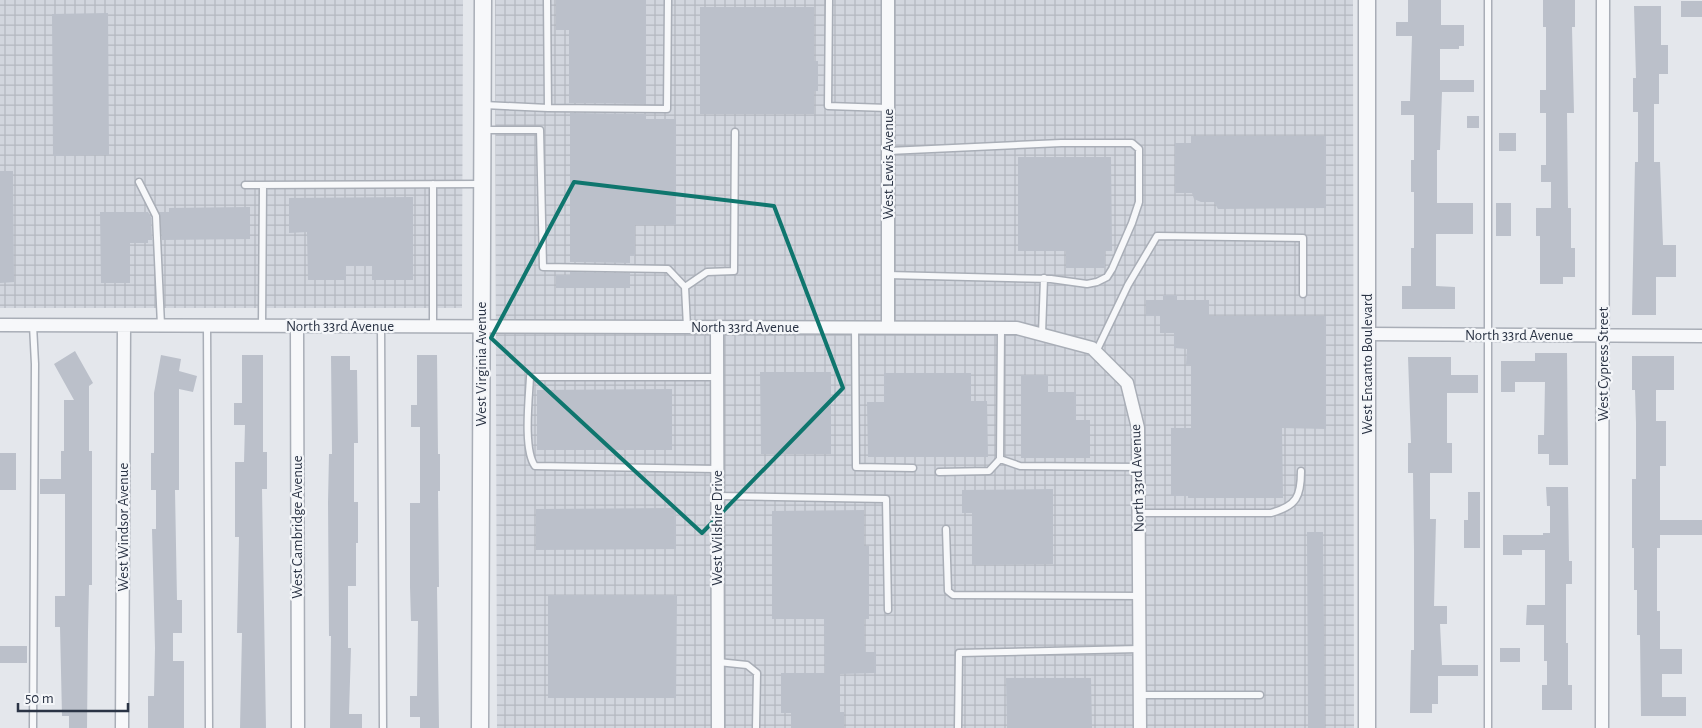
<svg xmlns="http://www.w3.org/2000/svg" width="1702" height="728" viewBox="0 0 1702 728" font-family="'Alegreya Sans',sans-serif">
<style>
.industrial{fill:url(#industrial-grid)}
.building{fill:#bbc0ca}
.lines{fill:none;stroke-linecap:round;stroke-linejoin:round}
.service-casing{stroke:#a9aeb7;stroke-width:9}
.minor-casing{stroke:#a9aeb7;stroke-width:15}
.tertiary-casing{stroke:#a9aeb7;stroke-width:19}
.service{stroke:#f7f8fa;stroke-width:6}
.minor{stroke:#f7f8fa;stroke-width:12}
.tertiary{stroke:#f7f8fa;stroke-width:16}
.marked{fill:none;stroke:#0f766e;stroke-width:4;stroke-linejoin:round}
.labels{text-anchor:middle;stroke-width:4.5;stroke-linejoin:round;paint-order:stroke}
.street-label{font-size:15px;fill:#2b3445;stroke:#f4f6f9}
</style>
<defs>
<pattern id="industrial-grid" width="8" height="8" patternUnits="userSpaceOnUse" patternTransform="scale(1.25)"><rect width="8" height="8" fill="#d2d6de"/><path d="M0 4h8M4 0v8" fill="none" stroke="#b4b8c0"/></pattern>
</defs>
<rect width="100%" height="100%" fill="#e4e7ec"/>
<path class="industrial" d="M0,0H463L462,308H0Z
M495,0H1353L1354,728H497Z"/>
<path class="building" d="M556,0H646V104L569,103V30H556Z
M1408,0H1441V25H1464V46H1459V49H1440V80H1474V92H1442L1440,150H1437V203H1473V234H1436V286L1455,287V309H1402V286H1411V248H1414V192H1411V160H1414V115H1401V101H1410L1412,36H1396V22H1408Z
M1543,0H1575V27H1572L1574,113H1567L1568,208H1571V248H1575V277H1563V284H1540V236H1536V208H1551V182H1541V165H1546V113H1540V90H1546V27H1543Z
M1681,1H1702V17H1681Z
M1634,6H1661V45H1668V74H1659V104H1654V162H1660L1663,245H1676V277H1656V315H1632L1635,162H1638V112H1633V78H1636Z
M700,7H814V61H818V91H814V114H700Z
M108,13L109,155L53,156L52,14Z
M570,113L646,114V119H676V225H635V256H630V263L570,262Z
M1467,116H1479V128H1467Z
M1499,133H1516V151H1499Z
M1191,136H1326V208L1218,209L1214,202H1201L1194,199L1192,193H1175V143H1191Z
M1018,157H1111L1112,251H1105V268H1066V251H1018Z
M0,171H13L14,282L0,283Z
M413,197V280H372V266H346V280H308L307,232L289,233V198Z
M1496,203H1511V236H1496Z
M250,207V239L162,240L159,212H169V208Z
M100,212H148L151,217L152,240H148V243H130V283H101Z
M570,272L630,273V288H556V275H570Z
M1163,295H1177V300H1209V316H1326V429L1282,428L1283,498H1188V496H1171V428H1191V365H1186L1187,349L1174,348V333H1160V316H1146V300H1163Z
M75,351L93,383L89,386V451H92V585H89L88,632L87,728H69V716H62L60,627H55V596H65V494H40V479H61V451H64V400H74L54,364Z
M1535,353H1567L1568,465H1549V454H1538V435H1544L1545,382H1515V392H1501V361H1535Z
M161,355L181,359L179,371L197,376L193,392L179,389V490H175L177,600H182V633H173V661H184V728H148V696H154L155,648L152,529H156V490H151V453H154V393Z
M242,355H263V452H267V489H262L266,728H240L242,633H237L239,537H235V462H244L245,425H234V403H242Z
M417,355H437L438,454H440V491H438L439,587H437L439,728H420V717H410V696H417L418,621H411L410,587V503H420V427H411V405H417Z
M331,356H350V370H357L358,443H354V502H358V543H356V586H348V648H351L349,714H362V728H330L331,636H329L328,502L329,454H332Z
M1632,356H1674V390H1656V421H1666V466H1660V520H1702V535H1660V548H1657V611H1660V649H1682V674H1662V697H1686V716H1641L1640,635H1637V590H1634V548H1632V479H1636V423L1635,390H1632Z
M1408,357H1451V375H1478V393H1447V443H1452V473H1430V519H1436L1434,606H1447V624H1440L1442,665H1478V676H1438V704H1432V713H1410L1411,650H1414V550L1413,473H1408V443H1411Z
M760,372H831V454H761Z
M884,373H971V401H987L988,457H868L867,402H884Z
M1021,375H1048V392H1076V420H1090V458H1021Z
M672,389V450H537V390Z
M0,453H16V490H0Z
M1546,487H1568L1569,561H1572V584H1566V643H1568V685H1572V710H1542V685H1547V661H1544V625H1526L1527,605H1545V550H1522V555H1503V535H1543V533H1550V506H1547Z
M1053,489V564L972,565V513H962V490Z
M1468,492H1480V548H1464V520H1468Z
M676,508V549L536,550V509Z
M864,510V546H869V619H864L865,652H876V673L840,674V712H844V728H791V713H781V673H825L824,619H772V511Z
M1307,532H1323L1325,728H1308Z
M548,595H677L676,698H548Z
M0,646H27V663H0Z
M1500,648H1520V662H1500Z
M1006,678H1091L1092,728H1007Z"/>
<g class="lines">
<defs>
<path id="service" d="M829,0L828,106L888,108
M484,105L548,108L547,0
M548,108L667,109L668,0
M483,130H540L543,267L668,269L685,287L687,327
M888,151L1061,143H1132L1139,149V202L1132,223L1112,269L1107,277L1097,282L1087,284L1051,279L888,275
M139,182L156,216L161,325
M245,185L481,184
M685,287L707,272L734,271L735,132
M207,326L209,728
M262,326L263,185
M381,326L383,728
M433,326V184
M855,327L856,467L913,468
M1042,334L1044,278
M1096,352L1128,285L1157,236L1303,238V294
M717,377H530C529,398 523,450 535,466L717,469
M1000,459L1001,328
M939,472L989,471L1000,459L1020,466L1139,467
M717,496L886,499L888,610
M1139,513H1271C1297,506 1301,496 1301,471
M946,529L948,591L953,595L1139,596
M718,662L747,665L757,673L756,728
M1140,695H1260
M33,728L35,364L33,325
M958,728L959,653L1139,649
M1488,728V0"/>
<path id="minor" d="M888,0V327
M0,325L1017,328L1092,348L1127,383L1138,428L1140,728
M297,326L298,728
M717,327L718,728
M1367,334L1702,336
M122,728L124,326
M1602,728L1603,0"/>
<path id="tertiary" d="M480,728L483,0
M1367,728V0"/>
</defs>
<use href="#service" class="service-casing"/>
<use href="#minor" class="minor-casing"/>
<use href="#tertiary" class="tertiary-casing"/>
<use href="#service" class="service"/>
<use href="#minor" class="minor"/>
<use href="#tertiary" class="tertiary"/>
</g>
<path class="marked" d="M574,182L774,206L843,388L702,533L491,338Z"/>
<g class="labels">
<g class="street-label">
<text transform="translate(888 164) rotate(-90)" y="5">West Lewis Avenue</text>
<text x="340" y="331">North 33rd Avenue</text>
<text x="745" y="332">North 33rd Avenue</text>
<text x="1519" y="340">North 33rd Avenue</text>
<text transform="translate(481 364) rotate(-90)" y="5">West Virginia Avenue</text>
<text transform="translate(1367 364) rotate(-90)" y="5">West Encanto Boulevard</text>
<text transform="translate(1603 364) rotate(-90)" y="5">West Cypress Street</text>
<text transform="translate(1137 478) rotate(-92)" y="5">North 33rd Avenue</text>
<text transform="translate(123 527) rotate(-90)" y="5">West Windsor Avenue</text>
<text transform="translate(297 527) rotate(-90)" y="5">West Cambridge Avenue</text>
<text transform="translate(717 528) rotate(-90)" y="5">West Wilshire Drive</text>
</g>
</g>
<path d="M18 703v8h110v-8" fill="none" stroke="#2b3445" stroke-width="2.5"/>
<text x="25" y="703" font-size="15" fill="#2b3445" stroke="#f4f6f9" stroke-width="4" paint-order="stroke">50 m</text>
</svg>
